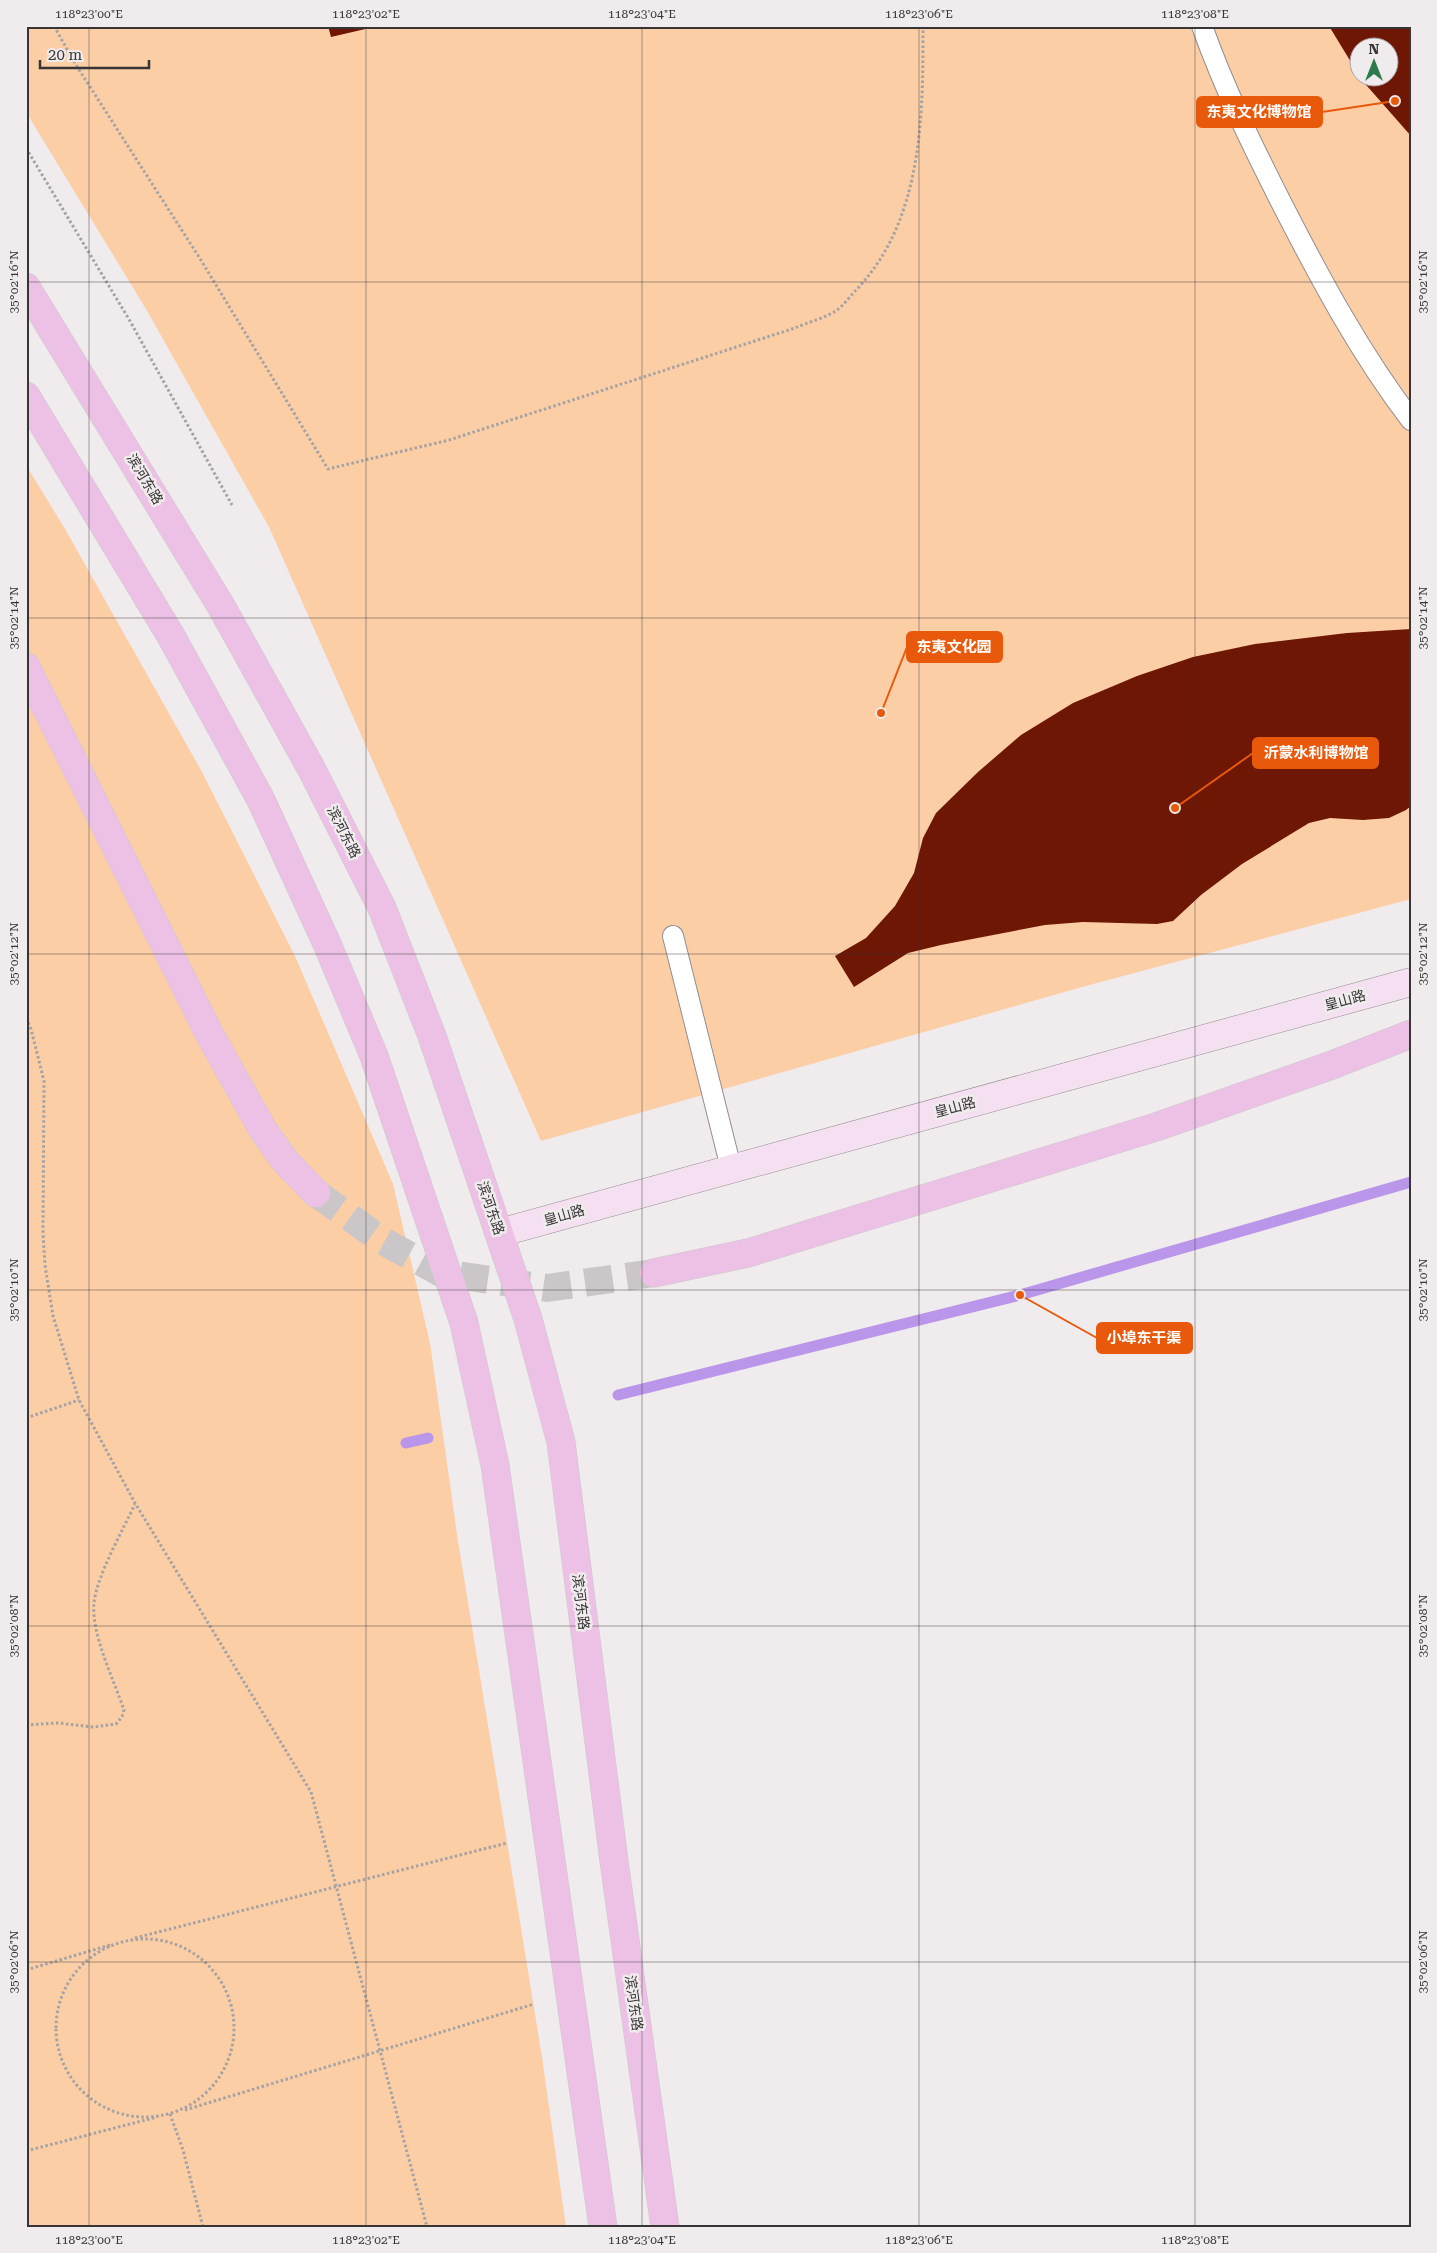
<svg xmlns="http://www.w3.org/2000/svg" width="1437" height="2253" viewBox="0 0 1437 2253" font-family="'Roboto Serif','Noto Sans SC',serif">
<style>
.green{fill:#fccea6;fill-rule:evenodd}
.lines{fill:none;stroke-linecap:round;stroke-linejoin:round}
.stream{stroke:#b996ea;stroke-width:11}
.building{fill:#6e1705}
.primary-tunnel{stroke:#cbc7c8;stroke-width:28;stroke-dasharray:28 14;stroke-linecap:butt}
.service-casing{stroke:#938e8f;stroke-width:22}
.secondary-casing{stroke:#938e8f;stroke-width:29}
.primary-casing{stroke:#cbcacb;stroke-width:29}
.path{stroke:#a5a2a3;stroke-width:3;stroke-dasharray:2.5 2.5;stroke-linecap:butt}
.service{stroke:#fff;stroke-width:20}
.secondary{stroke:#f5e0f2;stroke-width:28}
.primary{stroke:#ecc1e5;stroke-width:28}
.ticks{fill:none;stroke:#373536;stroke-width:1;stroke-opacity:0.45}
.labels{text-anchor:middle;stroke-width:5;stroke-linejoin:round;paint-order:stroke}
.street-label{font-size:14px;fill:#373536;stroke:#f0ebec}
.leader{fill:none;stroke:#e8590c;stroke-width:2}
.callout-dot{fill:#e8590c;stroke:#f0ebec;stroke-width:2}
.callout{fill:#e8590c;stroke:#e8590c;stroke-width:2}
.callout-label{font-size:15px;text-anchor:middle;font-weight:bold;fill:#fff}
.neatline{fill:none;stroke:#373536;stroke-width:2}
.ticks-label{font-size:12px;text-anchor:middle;fill:#373536}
</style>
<rect width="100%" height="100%" fill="#f0ebec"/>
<path class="green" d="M26,26H1411V899L1082,987L541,1141L269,527L146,309L26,112ZM1360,48H1390V78H1360Z
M26,465L65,529L202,772L295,956L393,1184L430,1343L458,1541L542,2057L566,2227H26Z"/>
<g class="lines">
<path class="stream" d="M618,1395L1020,1295L1411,1182
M406,1443L428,1438"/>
</g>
<path class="building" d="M328,26H374V27L331,37Z
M1329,26H1411V136L1360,78H1390V48H1360V77Z
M1411,629V806L1406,810L1389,818L1363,820L1330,818L1309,823L1242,864L1201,895L1173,921L1157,924L1083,922L1045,925L941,945L908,953L854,987L835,956L866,938L895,906L914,873L923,838L936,813L978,772L1021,735L1073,703L1137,676L1193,657L1255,644L1347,633Z"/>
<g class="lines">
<path class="primary-tunnel" d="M316,1193L383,1241L441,1273L547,1288L654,1273"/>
<defs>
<path id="service" d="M1202,26C1224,88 1253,147 1283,206C1321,280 1360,353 1411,420
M673,936L731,1168"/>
<path id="secondary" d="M499,1233L1411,982"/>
<path id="primary" d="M26,287L221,606L311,768L382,908L432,1036L528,1319L561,1442L614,1861L665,2227
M26,396L171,636L261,800L328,946L374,1056L464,1323L495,1465L603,2227
M26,667L211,1037L263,1130L285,1161L316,1193
M654,1273L748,1253L1156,1127L1332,1065L1411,1034"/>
</defs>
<use href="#service" class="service-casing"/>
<use href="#secondary" class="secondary-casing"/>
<use href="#primary" class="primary-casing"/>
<path class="path" d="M54,26L76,65L199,257L328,469L449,440L795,328C808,322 826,318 837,310C845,304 851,295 858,288C923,218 923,116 923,26
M26,148L130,321L232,505
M26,1018L31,1029L44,1081L43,1233L45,1265L53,1316L79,1400L135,1503L311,1792L427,2227
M26,1418L79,1400
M26,1725L58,1723L93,1727L116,1724L122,1717L124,1710C114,1680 91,1634 94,1603C97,1575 123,1530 135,1504
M26,1931V1933
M135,1938L507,1843
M56 2028a89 89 0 1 1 178 0a89 89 0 1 1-178 0Z
M26,1970L110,1945
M185,2110L534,2004
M170,2114L183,2150L203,2227
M26,2151L157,2117"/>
<use href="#service" class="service"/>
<use href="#secondary" class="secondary"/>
<use href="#primary" class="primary"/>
</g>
<path class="ticks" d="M89,26V2227M366,26V2227M642,26V2227M919,26V2227M1195,26V2227M26,282H1411M26,618H1411M26,954H1411M26,1290H1411M26,1626H1411M26,1962H1411"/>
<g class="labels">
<g class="street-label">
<text transform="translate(145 479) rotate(59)" y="5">滨河东路</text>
<text transform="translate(344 832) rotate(63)" y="5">滨河东路</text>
<text transform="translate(1345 1000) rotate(-15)" y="5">皇山路</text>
<text transform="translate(955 1107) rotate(-15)" y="5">皇山路</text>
<text transform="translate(491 1208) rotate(71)" y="5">滨河东路</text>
<text transform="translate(564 1215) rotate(-16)" y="5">皇山路</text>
<text transform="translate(581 1602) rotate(83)" y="5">滨河东路</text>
<text transform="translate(634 2003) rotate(82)" y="5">滨河东路</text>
</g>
</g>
<path class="leader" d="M1395 101L1322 112M881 713L907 647M1175 808L1253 753M1020 1295L1097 1338"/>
<g class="callout-dot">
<circle cx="1395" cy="101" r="5"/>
<circle cx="881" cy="713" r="5"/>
<circle cx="1175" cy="808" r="5"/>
<circle cx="1020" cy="1295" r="5"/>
</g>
<g class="callout">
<rect x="1197" y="97" width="125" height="30" rx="5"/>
<rect x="907" y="632" width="95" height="30" rx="5"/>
<rect x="1253" y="738" width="125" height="30" rx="5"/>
<rect x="1097" y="1323" width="95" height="30" rx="5"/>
</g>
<g class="callout-label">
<text x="1259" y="117">东夷文化博物馆</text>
<text x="954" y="652">东夷文化园</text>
<text x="1316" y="758">沂蒙水利博物馆</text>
<text x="1144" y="1343">小埠东干渠</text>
</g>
<rect width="1437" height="2253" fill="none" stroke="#f0ebec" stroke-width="55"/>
<g transform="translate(1374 62)"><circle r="24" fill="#f0ebec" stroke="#a6a2a3"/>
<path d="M0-4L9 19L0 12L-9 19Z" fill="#2b7b4c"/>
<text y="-8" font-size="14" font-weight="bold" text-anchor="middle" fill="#373536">N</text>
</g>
<path d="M40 60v8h109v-8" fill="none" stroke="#373536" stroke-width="2.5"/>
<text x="48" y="60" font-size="15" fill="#373536" stroke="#f0ebec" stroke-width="4" paint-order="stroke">20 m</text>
<rect x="28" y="28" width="1382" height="2198" class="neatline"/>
<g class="ticks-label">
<text x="89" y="18">118°23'00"E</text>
<text x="366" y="18">118°23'02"E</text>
<text x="642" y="18">118°23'04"E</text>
<text x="919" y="18">118°23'06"E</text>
<text x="1195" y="18">118°23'08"E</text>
<text transform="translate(14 282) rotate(-90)" y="4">35°02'16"N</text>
<text transform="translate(1423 282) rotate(-90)" y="4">35°02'16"N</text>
<text transform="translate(14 618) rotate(-90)" y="4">35°02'14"N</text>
<text transform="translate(1423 618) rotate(-90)" y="4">35°02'14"N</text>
<text transform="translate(14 954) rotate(-90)" y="4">35°02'12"N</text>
<text transform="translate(1423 954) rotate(-90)" y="4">35°02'12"N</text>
<text transform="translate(14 1290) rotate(-90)" y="4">35°02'10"N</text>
<text transform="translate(1423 1290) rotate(-90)" y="4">35°02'10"N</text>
<text transform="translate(14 1626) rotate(-90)" y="4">35°02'08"N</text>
<text transform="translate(1423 1626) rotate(-90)" y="4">35°02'08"N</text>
<text transform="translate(14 1962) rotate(-90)" y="4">35°02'06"N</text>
<text transform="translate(1423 1962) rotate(-90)" y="4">35°02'06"N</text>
<text x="89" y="2244">118°23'00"E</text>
<text x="366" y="2244">118°23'02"E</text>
<text x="642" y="2244">118°23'04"E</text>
<text x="919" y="2244">118°23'06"E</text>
<text x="1195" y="2244">118°23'08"E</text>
</g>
</svg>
